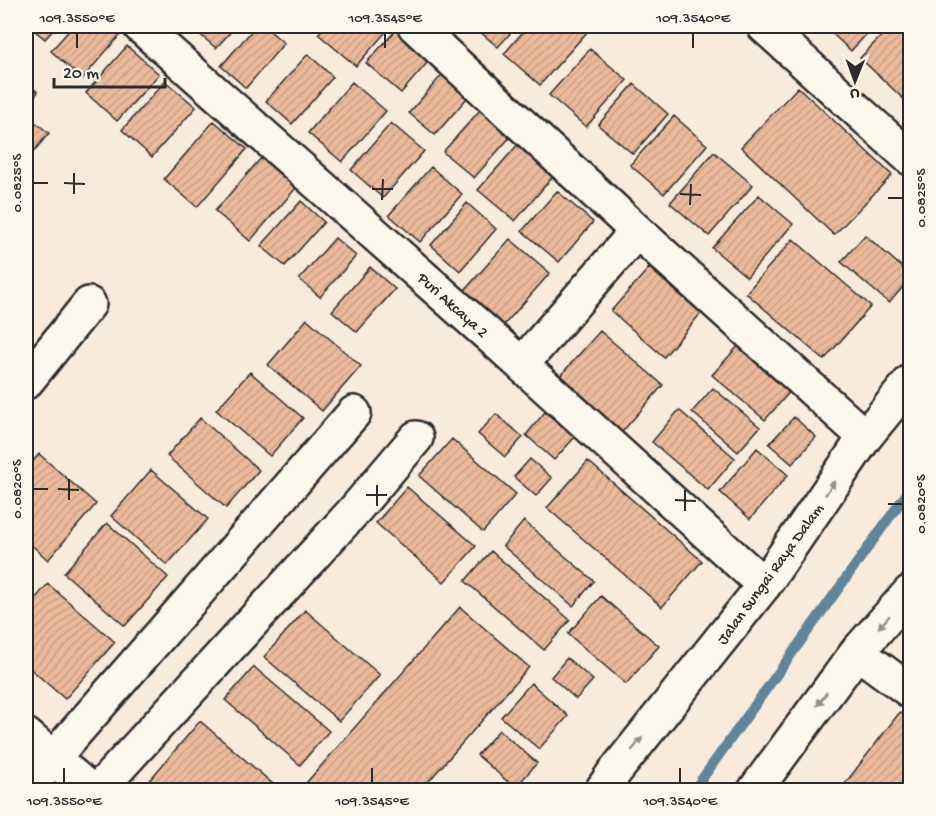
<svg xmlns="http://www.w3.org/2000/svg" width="936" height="816" viewBox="0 0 936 816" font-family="'Gochi Hand',sans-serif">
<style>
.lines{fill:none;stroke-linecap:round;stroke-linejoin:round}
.stream{stroke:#61849a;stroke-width:10}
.building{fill:url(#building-hatch);stroke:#2b2b2b;stroke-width:1.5}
.street-casing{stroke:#2b2b2b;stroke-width:38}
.secondary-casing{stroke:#2b2b2b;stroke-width:38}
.street{stroke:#fbf7ec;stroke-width:33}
.secondary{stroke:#fbf7ec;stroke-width:33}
.oneway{fill:#93918c}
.ticks{fill:none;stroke:#2b2b2b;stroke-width:2}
.labels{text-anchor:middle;stroke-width:4.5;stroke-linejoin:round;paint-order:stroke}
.street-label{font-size:16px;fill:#2b2b2b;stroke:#fbf7ec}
.neatline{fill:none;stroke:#2b2b2b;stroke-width:2}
.ticks-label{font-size:15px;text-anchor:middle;fill:#2b2b2b}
</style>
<defs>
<pattern id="building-hatch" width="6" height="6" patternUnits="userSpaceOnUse" patternTransform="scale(1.5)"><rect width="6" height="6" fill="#ebba9c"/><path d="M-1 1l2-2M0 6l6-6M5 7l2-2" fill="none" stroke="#caa087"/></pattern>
</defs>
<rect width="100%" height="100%" fill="#f8ebdc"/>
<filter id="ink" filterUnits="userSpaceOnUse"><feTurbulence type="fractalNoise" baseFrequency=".0167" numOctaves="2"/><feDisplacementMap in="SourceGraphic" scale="12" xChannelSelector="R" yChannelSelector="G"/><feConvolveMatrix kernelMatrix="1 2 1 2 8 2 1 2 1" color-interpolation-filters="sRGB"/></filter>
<g filter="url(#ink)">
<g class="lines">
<path class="stream" d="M694,790L910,489"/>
</g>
<path class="building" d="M29,26H57L45,39Z
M73,26H124L126,28L82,79L51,51Z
M190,26H236L216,48Z
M256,26H264L284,43L246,88L221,66Z
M326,26H391L356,66L318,34Z
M400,26L434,55L401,93L366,63Z
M473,26H517L498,47Z
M528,26H579L587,32L540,85L504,54Z
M824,26H874L851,51Z
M891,26H910V105L860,58Z
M127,46L159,74L117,121L86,93Z
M590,49L627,80L586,127L549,95Z
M308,54L333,77L292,124L266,101Z
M447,69L473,91L435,135L409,113Z
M165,81L196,107L152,157L122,130Z
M26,82L38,92L26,107Z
M352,82L386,111L342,162L308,133Z
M634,84L668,114L633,154L598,125Z
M798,87L892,175L834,235L741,147Z
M480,110L511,136L474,178L443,152Z
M26,115L49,133L26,161Z
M674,116L707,145L664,194L630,165Z
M214,121L247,149L197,207L164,179Z
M391,123L424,151L383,198L351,170Z
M520,142L556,173L515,221L478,190Z
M714,152L753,185L709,236L670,203Z
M261,158L296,188L250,241L215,211Z
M431,167L462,194L420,242L389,215Z
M557,191L593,222L559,262L522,231Z
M759,195L793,224L747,277L712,248Z
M301,201L324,222L285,266L261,246Z
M467,203L496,229L460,271L431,245Z
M865,235L910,274V279L889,303L841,262Z
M335,238L356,256L320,297L299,279Z
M510,239L550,273L504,325L464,291Z
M793,239L871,306L824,360L746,293Z
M370,267L395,289L357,332L332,311Z
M649,268L701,313L664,357L611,311Z
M307,319L361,366L322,411L268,365Z
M600,331L663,385L622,432L559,377Z
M740,344L792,389L765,420L712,375Z
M250,372L303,418L270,456L216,410Z
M713,388L760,427L738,452L692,412Z
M679,410L735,458L708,490L652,442Z
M545,412L575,437L554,460L526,435Z
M496,414L523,437L505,457L478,434Z
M794,417L816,437L792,464L769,444Z
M200,418L259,470L226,508L167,456Z
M452,439L516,494L483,532L419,476Z
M757,448L788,475L750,519L720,492Z
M39,454L96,504L48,560L26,540V469Z
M530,459L552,478L536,496L514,477Z
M588,461L702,561L662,607L547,508Z
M151,470L208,519L167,565L111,516Z
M407,487L476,546L444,582L376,523Z
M524,521L594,581L573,606L503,546Z
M107,523L168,577L125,626L64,573Z
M491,551L570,620L544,650L465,581Z
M48,584L115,642L65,699L26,665V609Z
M601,596L659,646L626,684L568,634Z
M460,607L529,667L421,790H300Z
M305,610L380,675L339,721L264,657Z
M567,658L593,680L576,699L551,677Z
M254,667L329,731L300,765L225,700Z
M531,683L568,716L539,749L501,717Z
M900,712L910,719V790H840Z
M200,721L280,790H158L148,782Z
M499,730L537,763L515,788L477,755Z"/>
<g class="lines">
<defs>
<path id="street" d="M140,26L502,347L764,585
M415,26L637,231L865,437
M764,26L910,158
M522,364L637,231
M26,382L89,304
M857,652L910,691
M26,735L90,790
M27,790L53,758L354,413
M98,790L353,512L416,438"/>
<path id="secondary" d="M602,790L613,774L764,585L865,437L910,382
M755,790L857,652L910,592"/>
</defs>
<use href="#street" class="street-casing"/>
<use href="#secondary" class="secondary-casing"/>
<use href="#street" class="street"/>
<use href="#secondary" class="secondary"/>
</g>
<defs><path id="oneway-solid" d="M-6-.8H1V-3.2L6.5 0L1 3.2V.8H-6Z" transform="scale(1.5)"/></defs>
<g class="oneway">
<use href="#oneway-solid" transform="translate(830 488) rotate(-56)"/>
<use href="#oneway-solid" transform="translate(884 622) rotate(132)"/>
<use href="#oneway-solid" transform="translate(822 699) rotate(126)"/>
<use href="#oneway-solid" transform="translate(637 744) rotate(-51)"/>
</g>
</g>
<path class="ticks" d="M77,48V33M385,48V33M693,48V33M33,183H48M64,183L85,184M372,189H393M74,194V173M680,194L701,195M888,198H903M382,200L383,179M690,205L691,184M33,489H48M58,489L79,490M366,495H387M69,500V479M675,500L696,501M888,504H903M377,506V485M685,511V490M64,783V768M372,783V768M680,783V768"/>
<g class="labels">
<g class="street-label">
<text transform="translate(454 304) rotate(42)" y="6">Puri Akcaya 2</text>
<text transform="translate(769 573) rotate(-54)" y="6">Jalan Sungai Raya Dalam</text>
</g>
</g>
<rect width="936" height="816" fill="none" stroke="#fbf7ec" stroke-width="66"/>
<g transform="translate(855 81) rotate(181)" stroke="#fbf7ec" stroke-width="4.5" paint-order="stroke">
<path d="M0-4.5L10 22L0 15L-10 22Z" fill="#2b2b2b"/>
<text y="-9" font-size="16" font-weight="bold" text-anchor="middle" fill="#2b2b2b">U</text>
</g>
<path d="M54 78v9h111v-9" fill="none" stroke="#2b2b2b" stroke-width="3"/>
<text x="63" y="78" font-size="18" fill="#2b2b2b" stroke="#fbf7ec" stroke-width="4.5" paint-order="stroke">20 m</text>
<rect x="33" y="33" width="870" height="750" class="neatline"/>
<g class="ticks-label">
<text x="77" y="22">109.3550°E</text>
<text x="385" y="22">109.3545°E</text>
<text x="693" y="22">109.3540°E</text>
<text transform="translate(16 183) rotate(-90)" y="5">0.0825°S</text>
<text transform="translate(920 198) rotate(-90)" y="5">0.0825°S</text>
<text transform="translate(16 489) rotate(-90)" y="5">0.0820°S</text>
<text transform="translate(920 504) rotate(-90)" y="5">0.0820°S</text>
<text x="64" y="805">109.3550°E</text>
<text x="372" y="805">109.3545°E</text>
<text x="680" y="805">109.3540°E</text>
</g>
</svg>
